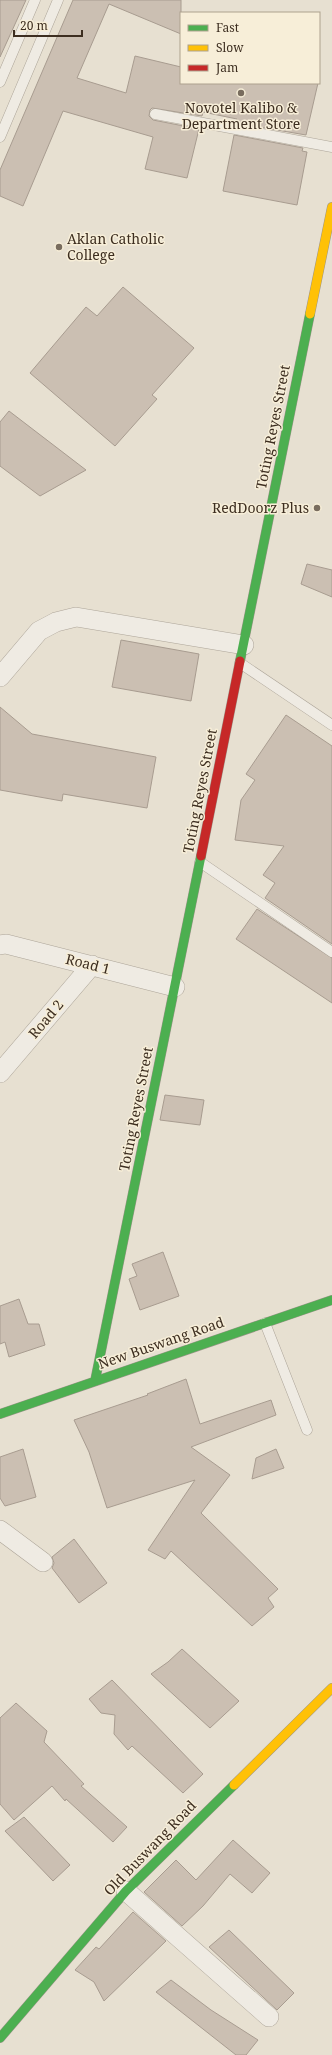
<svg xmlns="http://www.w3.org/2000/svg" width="332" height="2055" viewBox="0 0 332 2055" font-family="'Noto Serif',serif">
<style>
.building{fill:#cbbfb2;stroke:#a89c90}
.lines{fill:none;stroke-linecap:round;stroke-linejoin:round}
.lane-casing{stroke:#ada599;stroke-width:11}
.street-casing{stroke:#ada599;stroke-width:20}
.fast-casing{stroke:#9c958a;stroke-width:10}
.slow-casing{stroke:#9c958a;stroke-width:10}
.jam-casing{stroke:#9c958a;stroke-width:10}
.lane{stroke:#efebe3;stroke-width:10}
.street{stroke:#efebe3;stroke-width:19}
.fast{stroke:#4caf50;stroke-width:9}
.slow{stroke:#ffc107;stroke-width:9}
.jam{stroke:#c62828;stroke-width:9}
.poi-dot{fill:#786c5e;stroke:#f7eed8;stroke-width:1.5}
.labels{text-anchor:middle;stroke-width:3;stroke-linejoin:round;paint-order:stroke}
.poi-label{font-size:14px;fill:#3d2e20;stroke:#f7eed8}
.street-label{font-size:14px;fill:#3d2e20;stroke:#f7eed8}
</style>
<rect width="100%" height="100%" fill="#e7e0d1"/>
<path class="building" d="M0,0H26L0,57Z
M73,0H181V34L109,4L77,78L126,93L135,56L181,67V83H318L306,135L236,123L237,119L203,112L202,116L152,108L150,110L149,116L153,120L199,129L187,178L145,169L153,137L63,111L23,206L0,196V170Z
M234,135L303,148L302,151L307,152L297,205L223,191Z
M123,287L194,348L152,395L157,399L115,446L30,373L86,307L97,316Z
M9,411L86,470L40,496L0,466V422Z
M307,564L332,570V597L301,584Z
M121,640L199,654L191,701L112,687Z
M0,707L32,734L156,757L147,808L63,794L62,801L0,790Z
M286,715L332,746V944L265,898L275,883L263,875L284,846L235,840L241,800L255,780L246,774Z
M257,909L332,958V1003L236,939Z
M165,1095L204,1100L200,1125L160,1120Z
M163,1252L179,1296L140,1310L129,1279L137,1276L132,1264Z
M19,1299L28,1324H39L45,1345L9,1357L5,1342L0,1344V1306Z
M186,1379L200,1424L271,1400L276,1415L191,1447L230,1475L201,1513L278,1589L268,1598L274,1607L252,1626L171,1551L165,1559L148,1550L195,1480L107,1508L89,1452L74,1420L148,1395L147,1394Z
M23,1449L36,1497L5,1506L0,1498V1457Z
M276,1449L284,1468L252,1479L256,1458Z
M74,1539L107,1583L79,1603L52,1568L54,1563L52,1557Z
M182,1649L239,1701L210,1728L151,1674L168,1662Z
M112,1680L203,1774L183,1793L132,1746L128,1750L114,1734L115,1715L101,1713L89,1699Z
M16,1703L47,1731L44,1742L84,1784L81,1786L127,1827L113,1842L66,1799L65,1801L52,1786L14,1820L0,1804V1718Z
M24,1817L70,1865L53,1881L5,1831Z
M233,1840L270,1873L252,1893L230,1874L203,1906L182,1926L144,1892L176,1860L196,1880Z
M133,1912L166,1941L104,2001L94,1982L75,1970L96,1947L99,1949Z
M229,1930L294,1993L277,2010L209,1947Z
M171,1980L211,2010L258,2040L246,2055H236L156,1992Z"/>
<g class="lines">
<defs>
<path id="lane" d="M0,82L35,0
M155,114L332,147
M0,137L58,0
M240,663L332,725
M200,862L332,952
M265,1323L307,1430"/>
<path id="street" d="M0,677L39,631L56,622L76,617L244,645
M0,945L6,944L175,987
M0,1073L92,965
M0,1530L43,1562
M126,1891L269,2017"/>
<path id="fast" d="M240,661L310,314
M95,1381L201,856
M0,1414L332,1300
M0,2038L126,1891L234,1785"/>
<path id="slow" d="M310,314L332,207
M234,1785L332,1688"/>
<path id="jam" d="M201,856L240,661"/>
</defs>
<use href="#lane" class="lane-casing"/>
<use href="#street" class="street-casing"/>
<use href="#fast" class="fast-casing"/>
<use href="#slow" class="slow-casing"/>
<use href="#jam" class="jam-casing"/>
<use href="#lane" class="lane"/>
<use href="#street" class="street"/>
<use href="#fast" class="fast"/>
<use href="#slow" class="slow"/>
<use href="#jam" class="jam"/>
</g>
<g class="poi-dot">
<circle cx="241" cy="93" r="4"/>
<circle cx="59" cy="247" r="4"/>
<circle cx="317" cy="508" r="4"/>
</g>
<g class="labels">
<g class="poi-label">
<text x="241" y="113">Novotel Kalibo &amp;<tspan x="241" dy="16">Department Store</tspan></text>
<text x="67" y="244" text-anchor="start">Aklan Catholic<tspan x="67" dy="16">College</tspan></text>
<text x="309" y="513" text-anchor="end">RedDoorz Plus</text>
</g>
<g class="street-label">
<text transform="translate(273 427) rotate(-79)" y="5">Toting Reyes Street</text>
<text transform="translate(200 791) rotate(-79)" y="5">Toting Reyes Street</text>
<text transform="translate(88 964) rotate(14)" y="5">Road 1</text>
<text transform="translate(46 1019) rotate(-50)" y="5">Road 2</text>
<text transform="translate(136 1109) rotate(-79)" y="5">Toting Reyes Street</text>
<text transform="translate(161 1343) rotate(-19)" y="5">New Buswang Road</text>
<text transform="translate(150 1848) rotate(-46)" y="5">Old Buswang Road</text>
</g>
</g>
<rect x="180" y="12" width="140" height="72" fill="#f7eed8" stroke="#ada18e"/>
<rect x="188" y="25" width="20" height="6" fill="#4caf50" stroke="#ada18e"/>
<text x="216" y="32" font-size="12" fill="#3d2e20">Fast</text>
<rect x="188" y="45" width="20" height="6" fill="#ffc107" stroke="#ada18e"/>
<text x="216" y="52" font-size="12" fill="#3d2e20">Slow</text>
<rect x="188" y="65" width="20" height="6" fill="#c62828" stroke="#ada18e"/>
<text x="216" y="72" font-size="12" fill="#3d2e20">Jam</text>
<path d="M14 30v6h68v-6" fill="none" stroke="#3d2e20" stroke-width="2"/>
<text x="20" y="30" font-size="12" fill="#3d2e20" stroke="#f7eed8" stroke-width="3" paint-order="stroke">20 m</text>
</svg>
